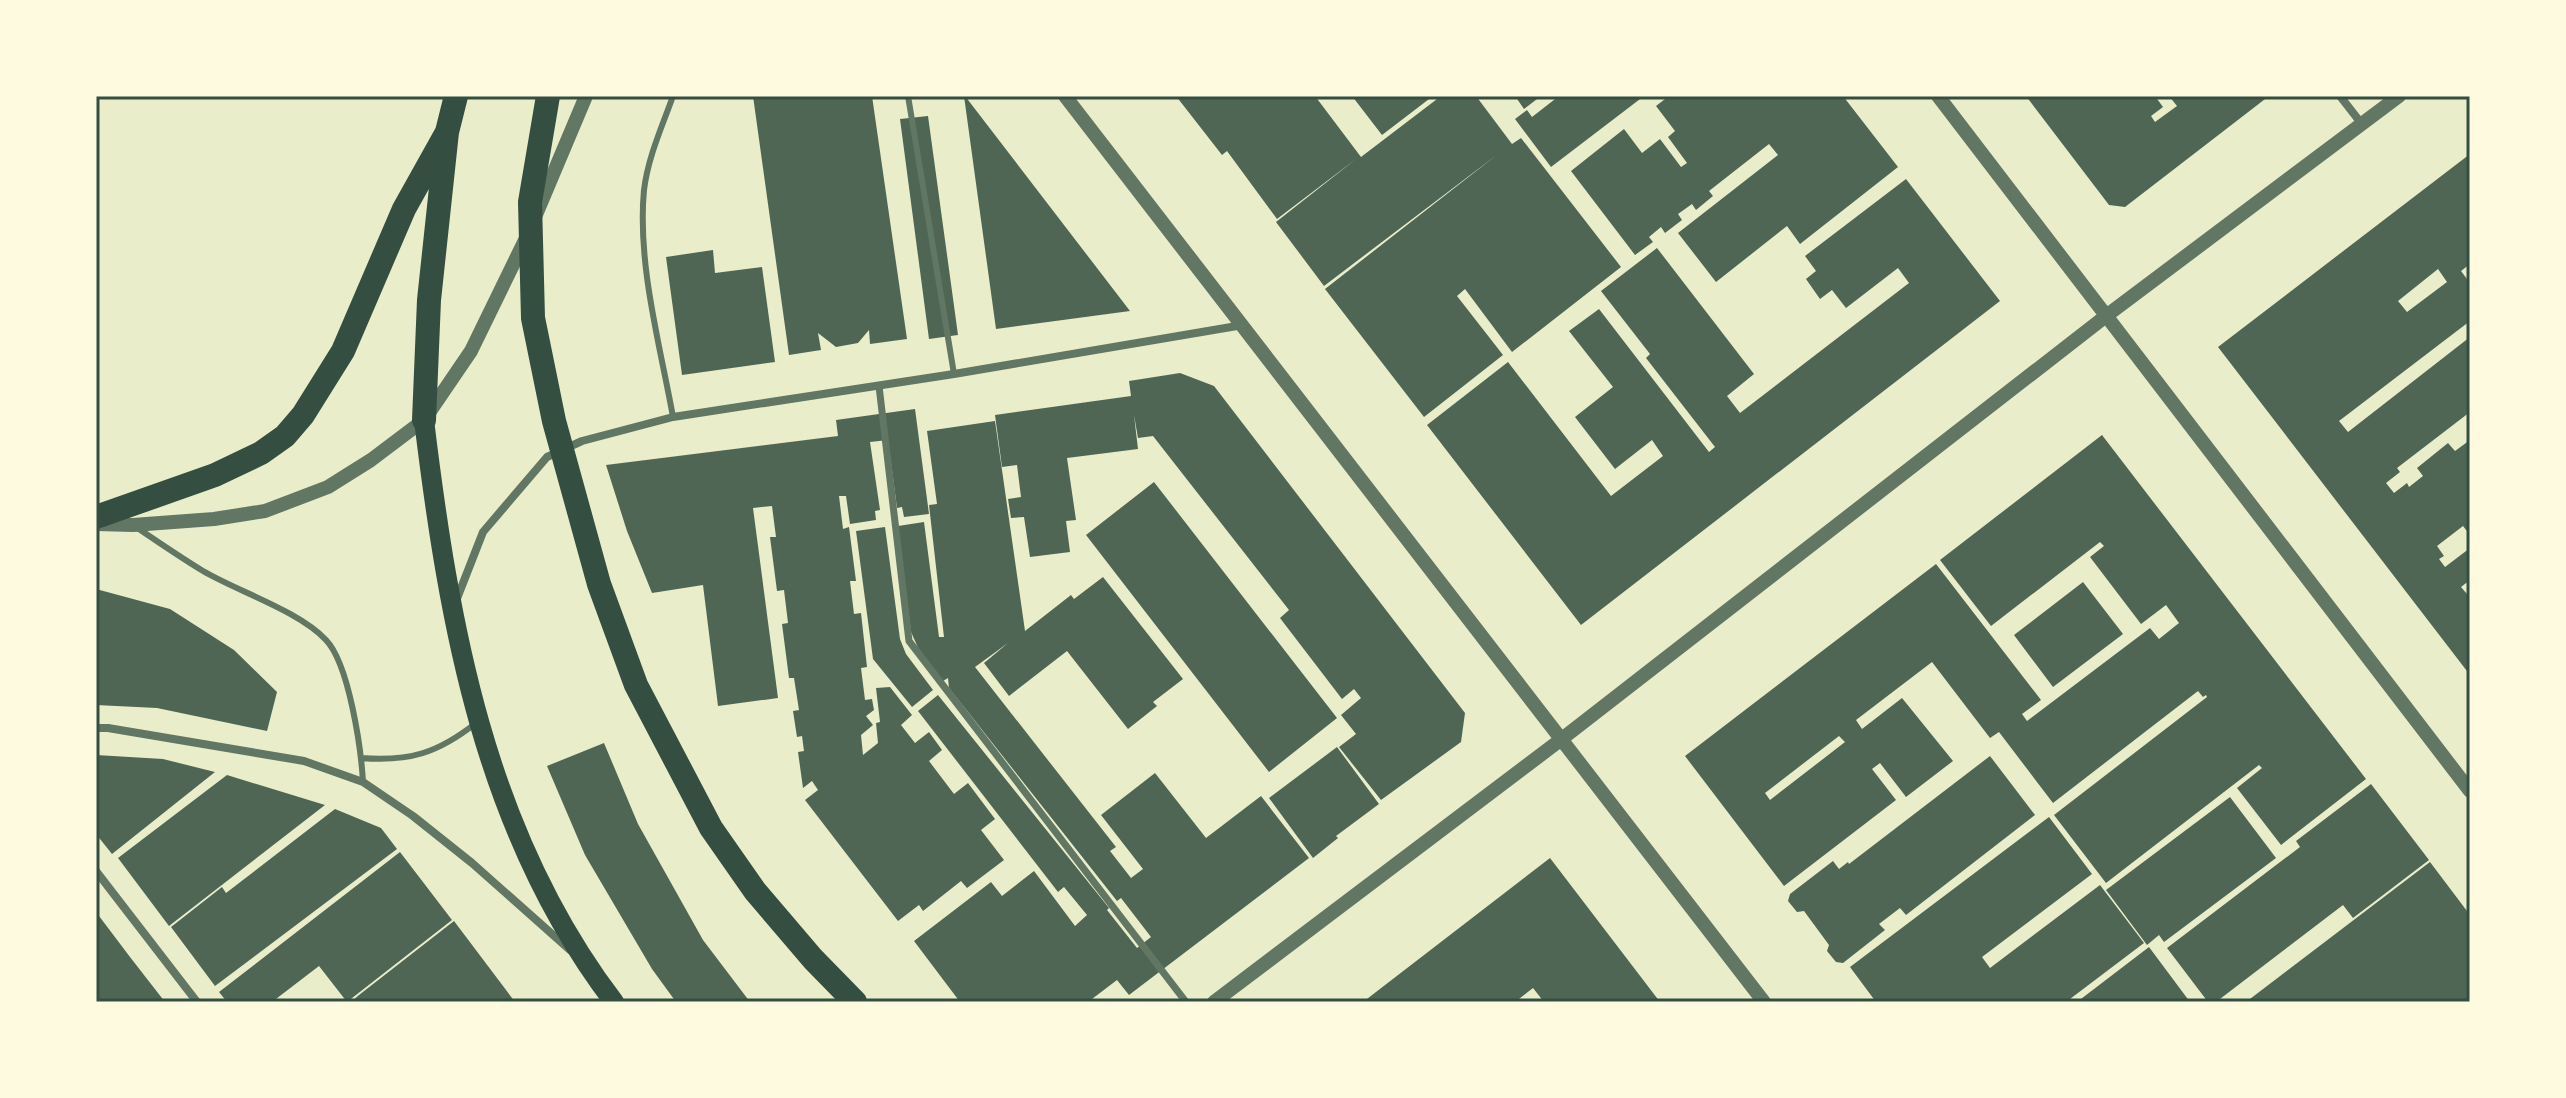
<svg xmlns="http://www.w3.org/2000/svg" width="2566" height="1098" viewBox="0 0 2566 1098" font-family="Lato,sans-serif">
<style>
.building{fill:#4f6655;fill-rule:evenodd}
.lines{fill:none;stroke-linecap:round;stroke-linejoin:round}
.service{stroke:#617663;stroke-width:6}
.pedestrian{stroke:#617663;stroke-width:7}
.minor{stroke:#617663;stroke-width:8}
.tertiary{stroke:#617663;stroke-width:14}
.primary{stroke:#344e41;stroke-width:20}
.motorway{stroke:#344e41;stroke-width:24}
.neatline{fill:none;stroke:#344e41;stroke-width:3}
</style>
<rect width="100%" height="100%" fill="#e9edc9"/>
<path class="building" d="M753,96H872L907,339L870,344L869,330L858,343L836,347L818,333L821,350L789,355Z
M964,96H965L1130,311L996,329Z
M1176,96H1315L1361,157L1441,96H1476L1512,144L1521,138L1621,267L1512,352L1465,289L1457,296L1503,355L1424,417L1325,289L1498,154L1324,286L1276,222L1356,159L1277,219L1227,151L1222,155Z
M1352,96H1433L1382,135Z
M1515,96H1541L1524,109Z
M1559,96H1644L1551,167L1515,119L1527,110L1532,117Z
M1669,96H1843L1898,167L1800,244L1787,226L1716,282L1678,233L1778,155L1769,144L1709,191L1713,196L1696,210L1692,204L1678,214L1682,220L1665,233L1661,227L1649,237L1653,242L1635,255L1571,171L1624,129L1642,153L1660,139L1681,167L1687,163L1668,137L1675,131L1656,106Z
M2026,96H2155L2163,107L2151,116L2155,122L2177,106L2169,96H2269L2125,207L2109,205Z
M928,116L958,335L929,339L900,119Z
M2470,154V264L2461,271L2470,283V321L2339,421L2348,432L2470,337V412L2397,468L2400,472L2386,483L2394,493L2407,483L2409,487L2423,476L2417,468L2448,443L2455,451L2470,440V535L2463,526L2437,546L2444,556L2439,559L2445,567L2470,548V580L2461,587L2467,594L2470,592V675L2218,347ZM2438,269L2447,282L2407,312L2398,301Z
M1906,179L2000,301L1581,625L1427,425L1508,362L1611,496L1663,456L1652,440L1615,469L1575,417L1613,387L1569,331L1599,309L1709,452L1715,447L1646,358L1650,354L1601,291L1657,248L1754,374L1727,396L1740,413L1909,283L1898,268L1846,308L1832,290L1820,299L1806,279L1816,271L1805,256Z
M713,250L715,273L762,267L775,362L682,375L666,257Z
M1180,373L1214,386L1465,713L1461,742L1381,800L1339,747L1356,734L1341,715L1361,698L1354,689L1342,699L1280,618L1289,610L1153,436L1138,438L1134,415L1138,449L1067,458L1076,520L1066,521L1070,552L1030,557L1024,517L1011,518L1008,499L1021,497L1017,465L1002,467L995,415L1131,396L1129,381Z
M915,409L929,514L904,517L902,507L897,508L888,440L870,442L880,510L875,511L876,520L850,524L846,496H839L843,529L849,527L856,581H850L854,614L861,613L867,667L861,668L865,700L872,699L874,710L866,716L873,725L861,735L863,755L878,743L876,723L880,722L876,688L890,687L912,715L901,725L915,743L929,732L942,750L929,761L954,794L968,783L995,819L981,830L1004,860L967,888L961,881L923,911L919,905L898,921L805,800L818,790L812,781L803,788L798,752L804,751L802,736L797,737L793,711L799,710L794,678H789L782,624L788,623L784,590L777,591L770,537H776L772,506L753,508L778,698L718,706L703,585L652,593L627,531L606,465L838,436L836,420Z
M995,421L1025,631L1071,595L1074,599L1103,577L1183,679L1153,702L1157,706L1128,729L1067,651L1009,696L984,663L1008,643L975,667L1116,847L1110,851L1131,878L1143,869L1101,815L1155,773L1206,838L1261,796L1309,858L1129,995L1117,980L1088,1002H960L914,941L991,882L1002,896L1034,871L1075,926L1087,915L1064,887L1058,892L918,711L938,695L1109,908L1107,910L1137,948L1151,937L1121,898L1117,901L949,688L948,678L943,681L920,652L911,632L898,526L924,522L939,637H944L929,505L937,504L927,431Z
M2102,435L2366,779L2281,845L2237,788L2262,768L2259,765L2106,883L2054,815L2207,697L2206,695L2203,697L2198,691L2053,803L1999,732L1990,738L1932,662L1856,720L1862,729L1902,698L1953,761L1906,797L1880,763L1872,769L1896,800L1784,886L1685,756L1936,564L2041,700L2022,714L2027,721L2150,628L2159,639L2179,623L2166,605L2141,624L2090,557L2104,546L2100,542L1991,626L1940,560ZM1839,736L1845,742L1770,800L1765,793Z
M1154,482L1337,718L1269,772L1086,535Z
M885,527L900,639L906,654L933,690L912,707L873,659L856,531Z
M2083,582L2123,634L2053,687L2014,635Z
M96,589L170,609L234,650L277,692L267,731L157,708L96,705Z
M604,743L638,824L703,940L750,1002H676L652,969L585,855L547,766Z
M1337,747L1379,804L1336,836L1338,838L1313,858L1269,798Z
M96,755L163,759L215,772L112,854L96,834Z
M1990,756L2035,815L1906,915L1900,908L1879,924L1885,930L1843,963L1836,962L1827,951L1829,945L1804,911L1797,912L1788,901L1790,894L1833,861L1839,869L1848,862L1849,864Z
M227,775L325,805L169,926L118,858Z
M2371,784L2429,860L2353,918L2343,905L2216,1002H2208L2167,948L2300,847L2296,841Z
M2230,797L2276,858L2164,942L2159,935L2147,945L2106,890Z
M335,809L381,828L397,849L215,986L171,927L222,887L226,893Z
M2049,817L2092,874L1982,957L1990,968L2100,885L2144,943L2066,1002H1876L1850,967Z
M400,852L452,920L347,1002L319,966L272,1002H227L219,992Z
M1550,858L1660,1002H1544L1533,988L1515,1002H1363Z
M2430,862L2470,915V1002H2246Z
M96,912L130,957L165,1002H96Z
M454,921L515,1002H351L359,995Z
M2149,947L2190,1002H2077Z"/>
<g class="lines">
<path class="service" d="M673,96C662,127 648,157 644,190C637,263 660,345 673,417
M908,96L954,374
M136,527C158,542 180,557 203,571C239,592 299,611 326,640C349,664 361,748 363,782
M361,758C409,762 438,753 476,723"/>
<path class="pedestrian" d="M879,386L909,641L1186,1002"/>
<path class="minor" d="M2340,96L2361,123
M456,601L483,532L547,457L582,441L673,417L954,374L1243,325
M96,728H108L304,761L363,782L413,816L472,863L570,950
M96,871L197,1002"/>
<path class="tertiary" d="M1065,96L1764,1002
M1938,96L2470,791
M535,217L586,96
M96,524L133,525L214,519L265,511L328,487L371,460L424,420L471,351L527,236
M1214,1002L1563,738L2106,316L2399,96"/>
<path class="primary" d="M424,420C449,626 485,833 614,1002"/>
<path class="motorway" d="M548,96L530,202L533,318L554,421L599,584L636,685L711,828L755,891L813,959L855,1002
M424,420L429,300L447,132L456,96
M96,517L215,475L261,453L285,436L303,415L343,351L404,209L447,132"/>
</g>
<rect width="2566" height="1098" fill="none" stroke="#fefae0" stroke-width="196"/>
<rect x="98" y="98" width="2370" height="902" class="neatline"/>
</svg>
